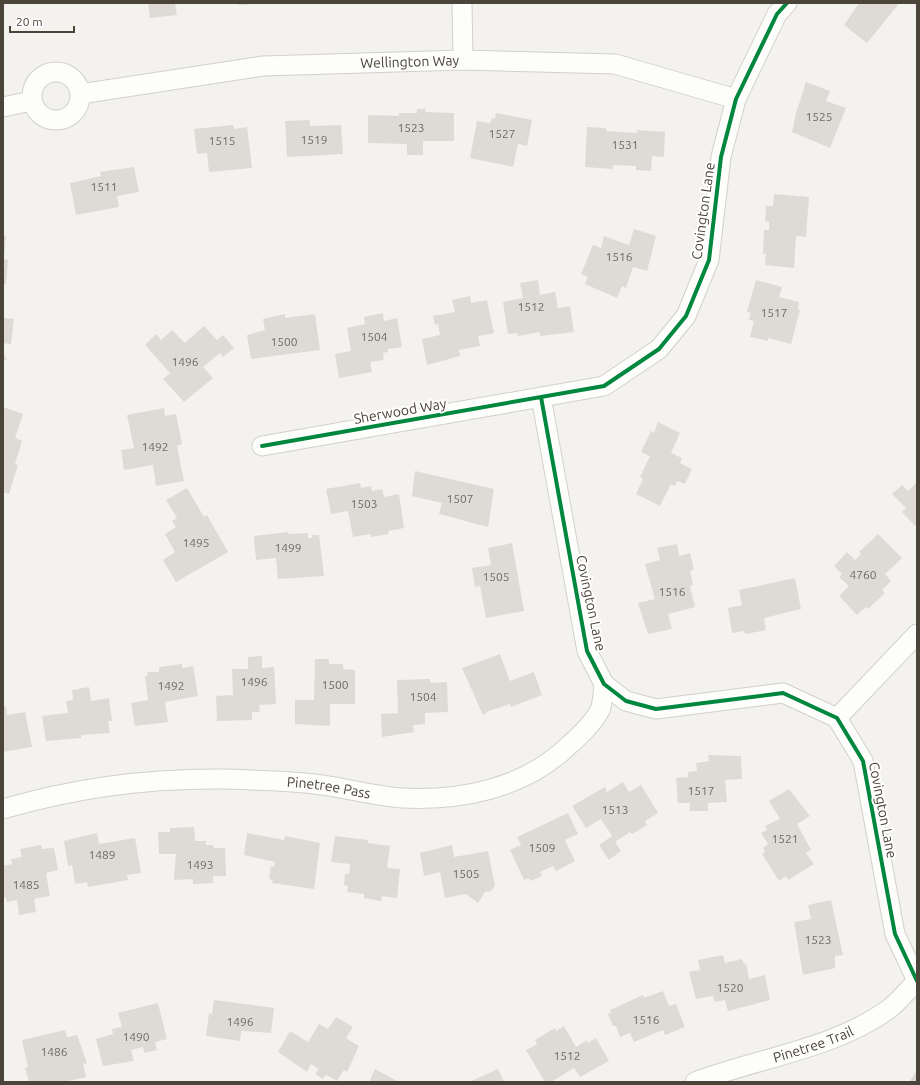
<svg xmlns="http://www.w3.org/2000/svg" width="920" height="1085" viewBox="0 0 920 1085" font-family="Ubuntu,sans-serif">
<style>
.building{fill:#dedbd6}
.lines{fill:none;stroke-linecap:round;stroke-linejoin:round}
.minor-casing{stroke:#d2d0cb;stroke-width:21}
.minor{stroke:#fdfdfc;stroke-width:19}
.cycleway-casing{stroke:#fff;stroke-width:6}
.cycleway{stroke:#00873e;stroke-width:4}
.labels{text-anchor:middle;stroke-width:4;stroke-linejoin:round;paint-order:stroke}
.number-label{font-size:12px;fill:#706a61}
.street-label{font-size:14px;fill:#4b4439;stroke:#fff}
</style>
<rect width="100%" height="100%" fill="#f4f2ee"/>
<path class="building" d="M148,3H175L177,15L150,18Z
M238,3H255V4L238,5Z
M859,3H895L898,5L867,43L844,25Z
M806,82L830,91L826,101L846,108L830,148L792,132L796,113Z
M417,109H426L425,112L454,113V141H423V155H407V144L368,143V115L399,116V113H417Z
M496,113L532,120L527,146L518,144L513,167L470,158L477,121L490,123L492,118L495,119Z
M310,120V126L341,125L343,154L287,157L285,121Z
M233,125L234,129L247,127L252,168L209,172L207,153L197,154L194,129Z
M587,127L606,128V131L637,133V130L665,132L664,157L652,156L651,171L636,170V166L613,165V169L585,167Z
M134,167L139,192L117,196L119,207L76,215L70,183L101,176L100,172Z
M774,194L809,197L806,237L796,236L794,268L765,265L766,254H763L764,230H769V222L765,221L766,206H773Z
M634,229L656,236L647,271L633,267L626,288L622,286L617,298L585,284L588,277L581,274L593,245L601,248L604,236L629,245Z
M3,236H6L4,259L8,260L6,284H3Z
M538,280L540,295L555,292L558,308L570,306L574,332L540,336V332L518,336L517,333L508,334L503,302L523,298L520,283Z
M756,280L782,287L779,297L799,302L798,309L800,310L791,344L768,338V341L750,337L754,321L749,320L751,313L747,312Z
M470,296L471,303L487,300L494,333L478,336L480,346L459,350L460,356L427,365L422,339L440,335L438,324L435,325L433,316L455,312L452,300Z
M383,313L384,321L397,318L402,347L388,349V352L383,353L384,360L370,362L372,372L339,378L335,354L351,351L347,328L365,324L364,317Z
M285,314V318L315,314L320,350L251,359L247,335L265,330L263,319Z
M3,318L14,319L11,344L3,343Z
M204,326L217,340L223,335L234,348L223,357L220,353L203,367L213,378L184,402L163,379L170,373L145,345L156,334L161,340L172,330L185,343Z
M3,354L7,359L3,362Z
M3,407L23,414L15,438L22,441L15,464L18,465L9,494L3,492Z
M164,408L165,416L176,414L182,444L177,446L184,481L156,486L153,465L124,470L121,450L134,448L127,415Z
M658,422L680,433L671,453L682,458L680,463L692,469L685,484L677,481L675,486L671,484L660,506L636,494L643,479L640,477L650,456L641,452L651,431L654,433Z
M415,471L494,489L488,527L439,514L442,503L412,496Z
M917,482V524L915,526L902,512L906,508L892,494L902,485L908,491Z
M360,483L361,488L371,486L372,491L382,489L384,497L399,494L404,528L388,531L389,534L371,537V534L353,537L348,511L331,514L326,489Z
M187,488L204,517L207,515L228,552L176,582L163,560L175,552L165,534L176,527L172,521L177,518L166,500Z
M288,532V534L308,533V538H312V535H319L324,576L278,579L276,558L256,560L254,536Z
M878,534L902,558L885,574L891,581L882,590L885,593L868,609L866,607L857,615L839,596L849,586L839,577L842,574L834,566L847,552L855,560L861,554L859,552Z
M512,543L524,611L486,618L480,586L475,587L472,568L491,565L488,548Z
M677,544L679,556L690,553L694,570L690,571L693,585L690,586L695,607L668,614L672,629L648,634L638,603L655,599L645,564L660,560L657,548Z
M795,578L801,609L764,618L766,630L745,634L744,631L732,633L728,608L742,605L739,590Z
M500,654L510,681L534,672L542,695L511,707L510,704L489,711L483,715L462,668Z
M262,656V668L274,667L276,704L259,705L260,712H252V720L217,721L216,696L233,695L232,669H248V657Z
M315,659H329V664H343V669L355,670V704H330V726L295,724V700H314Z
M182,664V668L193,666L198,696L165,702L168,722L135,726L131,703L148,700L145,676L148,675L147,672H159V667Z
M430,679V683L447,682L448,712L425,713V724L413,725L414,732L382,737L381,714L398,713L397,680Z
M89,687L91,701L109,698L112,721H108L110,733L81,735V738L46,741L42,716L68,713L66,701L73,700L72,690Z
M3,707H6L7,715L25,712L32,747L3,752Z
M708,755L741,756L742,779L725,780L727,802L708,803V811H690V803H678L676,778L688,777V772L697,771L696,763L709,761Z
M623,782L629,792L641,785L658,813L645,821L647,825L632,834L630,832L615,842L621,851L609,860L599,845L612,836L601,819L586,828L572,806L605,787L607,792Z
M789,789L810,816L797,824L811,850L806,853L814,864L788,880L786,876L779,881L762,854L765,852L763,848L768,844L761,833L767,830L765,826L780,819L769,801Z
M568,813L578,834L565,840L575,861L556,871L553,866L540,872L542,876L530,881L529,878L524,880L510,850L521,845L517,837Z
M194,827L195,841H206V845H213L214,848H225L226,876H213V883L193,884V879L174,880L176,854H159L158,832H170V828Z
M97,833L99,844L135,838L141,873L127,875L128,880L88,887L87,882L75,884L72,865L68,866L64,841Z
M247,833L284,840L285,836L320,843L314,889L272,883L273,880L269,879L271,866L274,867L275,862L244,855Z
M335,836L368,840V843L390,846L387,868L400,869L397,898L382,896L381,901L364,898V894L347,892L348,886L344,885L345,874H349L350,864L331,862Z
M41,845L42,849L54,848L58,870L46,873L50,896L34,899L36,912L19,915L17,900L7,902L6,897L3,898V866L12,864L11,859L22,857L20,849Z
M452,845L454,857L488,851L495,886L491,891L485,892L478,903L466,894L445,898L440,872L424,876L420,853Z
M831,900L843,955L835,956V968L803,975L794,922L811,919L808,905Z
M723,955L725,963L742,959L744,964L746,963L749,979L765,975L770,1000L728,1011L725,1000L715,1002L713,996L696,999L689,972L700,970L698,960Z
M663,991L669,1006L676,1004L685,1027L665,1035L663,1030L634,1042L630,1033L620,1037L616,1026H613L608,1014L611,1012L610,1010L643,995L644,998Z
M214,1000L274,1008L271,1033L241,1031L240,1041L206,1036L209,1013L212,1014Z
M158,1003L167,1039L155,1042L157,1050L144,1053L143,1047L131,1050L134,1061L103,1066L96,1039L113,1034L112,1029L122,1027L118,1013Z
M336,1017L353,1027L346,1038L359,1046L347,1072L344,1070L337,1081L326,1075L323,1079L315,1074L319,1069L311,1064L307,1072L278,1052L290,1031L308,1042L319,1024L328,1029Z
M564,1026L576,1047L587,1040L588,1043L596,1038L609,1061L580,1077L574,1068L551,1082H545L526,1050L537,1044L535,1040L555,1028L556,1031Z
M65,1030L67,1037L77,1035L87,1063L83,1064L86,1077L64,1082H29L25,1068L28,1067L22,1040Z
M375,1069L399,1082H369Z
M498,1069L504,1082H469Z
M917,1070V1082H909Z"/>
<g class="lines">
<defs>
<g id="minor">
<path d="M462,3L463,60"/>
<circle cx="56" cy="96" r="24"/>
<path id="s1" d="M80,94L263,66L463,60L615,64L736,99"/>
<path d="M3,107L31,101"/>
<path d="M541,397L587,651L604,684L626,701L656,709L783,693L837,718L863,761L895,934L917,981"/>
<path d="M262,446L604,386L659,349L686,316L709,260L721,157L736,99L777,14L787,3"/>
<path d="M837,718L917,634"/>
<path id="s2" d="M3,809C74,788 151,778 225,779C255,780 285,781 314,784C344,787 372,796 402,798C460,801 521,789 565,749C577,738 592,725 600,710C603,703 603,692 604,684"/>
<path id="s3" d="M695,1082C758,1058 834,1049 889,1009C899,1001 908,990 917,981"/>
</g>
</defs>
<use href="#minor" class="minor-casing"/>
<use href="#minor" class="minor"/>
<defs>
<path id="cycleway" d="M541,397L587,651L604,684L626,701L656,709L783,693L837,718L863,761L895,934L917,981
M262,446L604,386L659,349L686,316L709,260L721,157L736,99L777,14L787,3"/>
</defs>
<use href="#cycleway" class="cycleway-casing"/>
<use href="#cycleway" class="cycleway"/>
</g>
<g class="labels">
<g class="number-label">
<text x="819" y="121">1525</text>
<text x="411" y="132">1523</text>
<text x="502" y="138">1527</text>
<text x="314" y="144">1519</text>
<text x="222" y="145">1515</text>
<text x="625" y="149">1531</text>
<text x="104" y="191">1511</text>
<text x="619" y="261">1516</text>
<text x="531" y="311">1512</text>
<text x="774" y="317">1517</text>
<text x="374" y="341">1504</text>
<text x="284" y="346">1500</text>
<text x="185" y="366">1496</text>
<text x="155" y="451">1492</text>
<text x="460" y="503">1507</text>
<text x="364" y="508">1503</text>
<text x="196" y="547">1495</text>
<text x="288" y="552">1499</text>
<text x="863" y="579">4760</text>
<text x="496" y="581">1505</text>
<text x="672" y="596">1516</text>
<text x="254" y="686">1496</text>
<text x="335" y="689">1500</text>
<text x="171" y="690">1492</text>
<text x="423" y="701">1504</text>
<text x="701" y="795">1517</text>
<text x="615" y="814">1513</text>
<text x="785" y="843">1521</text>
<text x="542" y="852">1509</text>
<text x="102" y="859">1489</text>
<text x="200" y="869">1493</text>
<text x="466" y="878">1505</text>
<text x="26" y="889">1485</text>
<text x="818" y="944">1523</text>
<text x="730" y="992">1520</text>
<text x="646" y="1024">1516</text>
<text x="240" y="1026">1496</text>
<text x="136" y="1041">1490</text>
<text x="54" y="1056">1486</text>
<text x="567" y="1060">1512</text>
</g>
<g class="street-label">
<text dy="5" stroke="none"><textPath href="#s1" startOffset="332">Wellington Way</textPath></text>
<text transform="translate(703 211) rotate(-82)" y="5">Covington Lane</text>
<text transform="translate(400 411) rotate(-10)" y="5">Sherwood Way</text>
<text transform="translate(591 603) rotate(78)" y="5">Covington Lane</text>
<text dy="5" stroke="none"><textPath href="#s2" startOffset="329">Pinetree Pass</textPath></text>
<text transform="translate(883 810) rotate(79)" y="5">Covington Lane</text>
<text dy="5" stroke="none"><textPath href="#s3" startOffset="124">Pinetree Trail</textPath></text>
</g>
</g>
<rect width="920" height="1085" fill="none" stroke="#4b4439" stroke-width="8"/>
<path d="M10 26v6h64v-6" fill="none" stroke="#4b4439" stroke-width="2"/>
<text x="16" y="26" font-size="12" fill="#4b4439" stroke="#ffffff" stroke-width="3" paint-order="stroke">20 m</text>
</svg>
